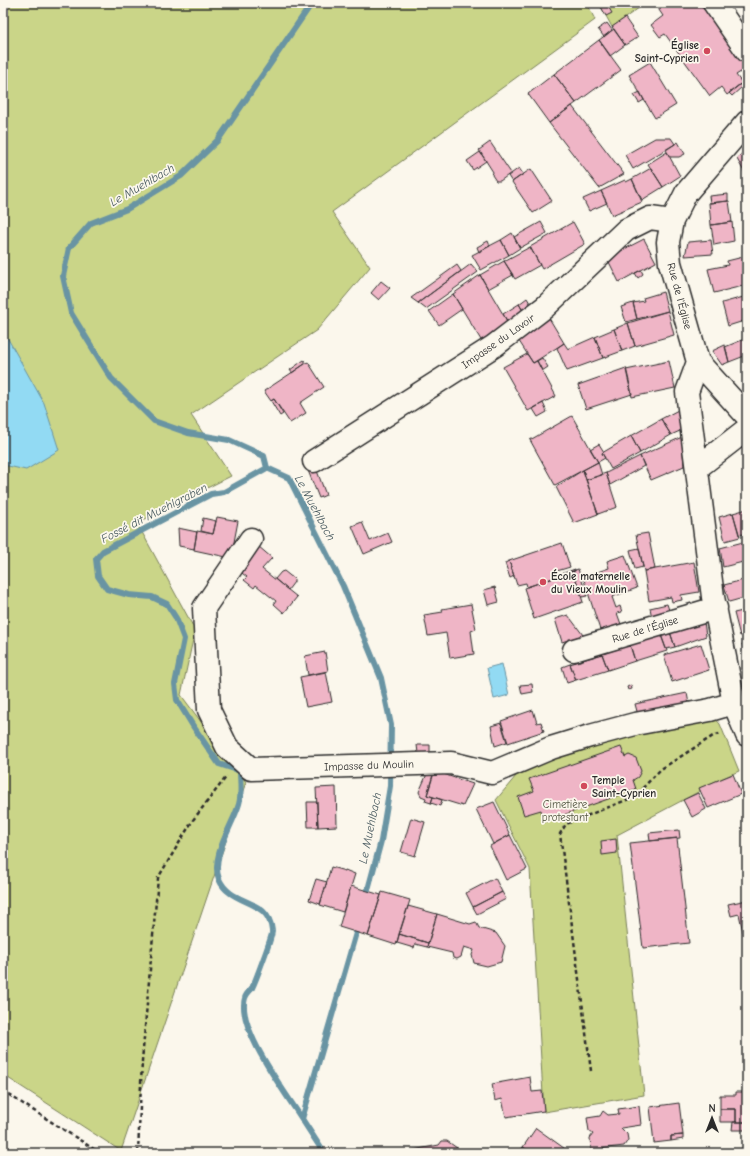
<svg xmlns="http://www.w3.org/2000/svg" width="750" height="1156" viewBox="0 0 750 1156" font-family="'Comic Neue',sans-serif">
<style>
.green{fill:#cad588;stroke:#7a805a}
.water{fill:#92daf3;stroke:#6994a3}
.lines{fill:none;stroke-linecap:round;stroke-linejoin:round}
.stream{stroke:#6994a3;stroke-width:6}
.building{fill:#efb5c6;stroke:#2b2b2b}
.minor-casing{stroke:#2b2b2b;stroke-width:25}
.path{stroke:#2b2b2b;stroke-width:2.5;stroke-dasharray:4 3;stroke-linecap:butt}
.minor{stroke:#fbf7ec;stroke-width:22}
.poi-dot{fill:#d1495b;stroke:#fbf7ec;stroke-width:1.5}
.labels{text-anchor:middle;stroke-width:3.5;stroke-linejoin:round;paint-order:stroke}
.poi-label{font-size:11px;font-weight:bold;fill:#2b2b2b;stroke:#fbf7ec;text-anchor:start}
.street-label{font-size:11px;fill:#2b2b2b;stroke:#fbf7ec}
.park-label{font-size:11px;fill:#535642;stroke:#fbf7ec}
.water-label{font-size:12px;font-style:italic;fill:#45575d;stroke:#fbf7ec}
</style>
<rect width="100%" height="100%" fill="#fbf7ec"/>
<filter id="ink" filterUnits="userSpaceOnUse"><feTurbulence type="fractalNoise" baseFrequency=".025" numOctaves="2"/><feDisplacementMap in="SourceGraphic" scale="8" xChannelSelector="R" yChannelSelector="G"/><feConvolveMatrix kernelMatrix="1 2 1 2 8 2 1 2 1" color-interpolation-filters="sRGB"/></filter>
<g filter="url(#ink)">
<path class="green" d="M3,3H587L595,20L332,212L370,267L317,330L191,415L231,476L137,523L195,630L181,695L246,782L121,1151L8,1078L3,1088Z
M599,3H646L612,27Z
M713,716L720,724L739,771L700,788V791L617,835L644,1095L544,1112L530,869L496,800L521,770L569,748Z"/>
<path class="water" d="M3,330L44,403L59,450L26,470L8,466L3,467Z
M502,664L509,695L494,699L487,668Z"/>
<g class="lines">
<path class="stream" d="M312,3L218,140L181,176L127,209L91,223L69,248L63,276L71,313L111,378L154,421L188,433L229,440L264,456L267,468L289,478L343,586L381,678L391,725L390,786L381,841L366,897
M267,468L224,492L211,494L103,551L96,559L98,576L107,589L129,595L152,597L167,604L176,618L184,639L175,684L177,700L193,726L219,764L240,771C240,781 242,794 239,804C233,825 210,857 219,879C231,907 269,897 272,931C273,935 255,982 252,988C250,991 246,994 245,998C236,1028 286,1093 302,1119
M324,1153L302,1119L358,926"/>
</g>
<path class="building" d="M599,3H606L612,13L606,16Z
M660,3H706L702,7L747,65V68L736,75L742,83L727,95L721,87L710,96L665,34L660,37L651,25L663,16L659,10Z
M625,18L638,37L625,45L612,27Z
M607,23L612,30L604,37L598,29Z
M614,29L625,45L610,56L599,40Z
M599,40L621,70L576,103L554,74Z
M650,62L676,105L655,118L629,75Z
M554,74L576,103L549,123L528,94Z
M740,84L742,87L732,96L729,93Z
M640,92L644,100L639,103L634,95Z
M572,106L624,174L599,188L549,123Z
M655,138H671L675,144L633,169L625,155Z
M490,142L511,173L500,181H496L492,175L493,172L479,150Z
M678,142L685,154L679,157H670L666,150Z
M747,148V177L737,159Z
M480,152L486,161L473,170L467,161Z
M667,152L680,176L663,187L648,164Z
M519,168L523,174L512,182L508,176Z
M651,168L663,187L642,200L632,179Z
M531,169L552,201L533,213L512,182Z
M632,179L642,202L612,215L601,191L625,180L626,182Z
M601,191L607,203L589,211L583,199Z
M728,194V201L710,203L709,196Z
M729,201L732,222L711,225L709,203Z
M541,222L547,233L520,248L514,237Z
M573,222L585,244L542,269L530,247Z
M732,222L734,241L714,245L711,225Z
M512,233L520,248L509,255L501,240Z
M644,239L656,262L619,282L607,258Z
M501,240L509,255L481,270L472,255Z
M711,240L713,254L685,256L688,242Z
M488,241L490,246L479,252L477,247Z
M530,247L540,265L515,279L504,261Z
M747,256V285L714,293L708,269L728,265L727,261Z
M504,261L513,275L488,289L480,275Z
M471,264L478,272L426,309L418,303Z
M457,265L461,271L418,303L411,298Z
M641,270L643,274L638,278L635,273Z
M480,275L510,326L484,345L453,294Z
M381,281L390,288L379,300L371,293Z
M663,292L668,311L637,319L633,303L644,301L643,298Z
M453,294L462,309L439,325L429,311Z
M747,296V320L728,326L722,303Z
M527,298L533,308L525,314L519,304Z
M633,303L637,319L626,322L621,307Z
M519,304L525,314L510,326L503,314Z
M668,311L674,335L635,346L628,323Z
M549,318L564,343L533,363L517,338Z
M628,323L635,346L622,351L614,329Z
M614,329L622,351L603,358L595,337Z
M595,337L603,358L567,371L557,348L564,343L568,349Z
M747,338V355L729,362L725,347Z
M725,345L729,362L722,365L712,351Z
M527,354L533,363L537,361L556,396L528,411L503,367Z
M542,358L548,367L542,371L537,361Z
M304,360L306,363L292,373L290,370Z
M669,361L675,388L632,397L626,370Z
M308,362L324,387L300,403L306,413L290,423L274,399L271,401L264,391Z
M626,368L632,394L586,409L578,385Z
M274,399L283,414L280,416L271,401Z
M543,403L547,412L538,417L533,409Z
M680,409L682,430L671,435L661,419Z
M572,416L598,462L555,485L530,440Z
M661,419L671,435L640,453L631,436Z
M631,436L640,453L611,469L602,453Z
M682,437L684,466L651,480L640,456Z
M599,444L604,452L602,453L605,458L598,462L590,449Z
M640,456L644,466L610,485L606,473Z
M313,460L326,495L319,498L305,463Z
M598,462L602,475L586,480L583,470Z
M583,470L598,514L574,523L556,487Z
M606,473L617,507L598,514L586,480Z
M747,509V539H745L743,534L739,535L733,513Z
M733,513L740,537L725,541L719,517Z
M217,517L238,521L231,558L194,550L197,531L213,534Z
M203,518L216,521L213,534L201,531Z
M362,522L370,541L388,533L392,542L364,554L352,526Z
M178,528L197,532L194,549L179,546Z
M648,533L655,569L644,571L636,535Z
M747,541V561L723,567L720,548Z
M562,543L570,567L557,571L558,575L575,569V571L527,587L526,583L517,585L509,561Z
M258,546L272,558L262,569L297,597L284,613L274,604L276,601L256,585L254,588L244,580L247,577L238,570Z
M639,548L643,567L635,569L630,550Z
M625,555L637,588L612,597L616,608L620,606L622,612L617,613L622,627L601,633L583,577L609,568L607,561Z
M509,561L514,576L510,578L505,563Z
M694,562L699,592L681,595L682,600L672,602L671,597L649,601L644,571Z
M578,569L587,596L582,597L573,571Z
M284,571L294,579V582L288,590L275,579L281,572Z
M573,571L583,602L534,619L524,588Z
M747,579V597L729,602L724,585Z
M495,587L499,602L488,605L484,590Z
M471,604L476,629L471,631L474,654L450,658L446,633L428,636L424,615L443,612L442,609Z
M667,604L670,613L652,618L650,608Z
M747,610V634L740,636L734,613Z
M568,615L583,635L562,642L555,619Z
M704,622L706,636L675,647L670,632Z
M670,632L675,647L666,649L661,635Z
M661,635L667,651L635,661L630,645Z
M747,642V654H745L742,644Z
M701,644L709,670L672,682L664,655Z
M630,645L635,661L608,670L602,654Z
M325,652L328,671L308,675L305,656Z
M602,654L608,670L576,680L570,664Z
M570,664L576,680L567,683L562,667Z
M326,672L332,702L306,707L300,677Z
M532,684L533,692L522,694L520,685Z
M631,685L632,689L628,690L627,687Z
M687,693L689,704L638,715L635,704Z
M533,710L537,723L541,722L544,731L508,743L501,721Z
M501,723L507,742L495,746L491,726Z
M417,745H430V753H418Z
M621,747L625,757L629,755L636,758L641,771L638,777L633,780L636,789L544,822L541,810L524,815L518,797L534,791L529,779Z
M434,771L473,784L463,806L427,795Z
M434,773L427,795L433,797L431,803L425,801L426,798L421,796L419,792L427,774Z
M733,774L741,794L708,808L699,788Z
M336,787L337,826L318,827L316,788Z
M698,793L706,809L692,817L683,800Z
M433,797L442,800L440,806L431,803Z
M307,802H317L318,827H308Z
M494,802L510,835L493,844L476,809Z
M411,818L425,822L415,856L401,852Z
M679,830L680,838L650,841L649,833Z
M510,835L527,869L506,880L490,846Z
M677,838L689,943L643,948L630,843Z
M616,839L617,853L602,855L601,841Z
M331,867L345,871V870L355,874L343,912L320,905Z
M495,878L502,892L473,907L466,893Z
M316,879L327,882L320,904L309,900Z
M351,886L381,895L368,936L339,927Z
M382,892L410,900L396,945L368,936Z
M502,892L506,899L477,914L473,907Z
M747,900V931L743,932L739,914L731,916L728,904Z
M408,906L437,914L428,943L399,934Z
M437,914L470,924L476,922L479,928L496,933L505,946L501,962L487,966L474,963L472,955L474,950L464,947L461,957L457,959L453,958L452,953L427,947Z
M399,934L428,943L427,947L415,944L414,948L397,943Z
M530,1077L532,1092L542,1091L544,1111L506,1117L502,1099L495,1101L492,1084Z
M736,1092H747V1122H736V1109H720V1095H736Z
M679,1103L683,1135L671,1136V1141L654,1143L650,1107Z
M639,1106L641,1125L621,1128L627,1134L628,1140L624,1146L591,1150L590,1138L593,1134L589,1131L587,1118L600,1116L603,1111L608,1115L619,1114L618,1109Z
M720,1109H736V1122H720Z
M733,1122H747V1130H732Z
M536,1128L568,1151L567,1153H531L523,1147Z
M683,1135V1139L671,1141V1136Z
M442,1141H447L457,1148L458,1153H411L413,1150L439,1145Z
M523,1147L531,1153H518Z"/>
<g class="lines">
<defs>
<path id="minor" d="M714,3L747,51
M747,122L686,193L672,221L668,242L670,263L698,362L687,392L713,597L734,703L747,735
M698,362L747,416
M314,461L494,346L545,307L626,230L650,218L672,221
M697,468L747,429
M251,539L204,608L209,710L227,747L251,769L451,763L492,773L551,748L590,736L635,724L710,710L734,703
M574,650L716,608"/>
</defs>
<use href="#minor" class="minor-casing"/>
<path class="path" d="M591,1071L560,834L566,824L634,797L661,769L713,736L722,733
M3,1091L100,1153
M138,1153L142,1061L158,878L193,820L227,776"/>
<use href="#minor" class="minor"/>
</g>
</g>
<g class="poi-dot">
<circle cx="707" cy="51" r="4"/>
<circle cx="543" cy="582" r="4"/>
<circle cx="584" cy="786" r="4"/>
</g>
<g class="labels">
<g class="poi-label">
<text x="699" y="49" text-anchor="end">Église<tspan x="699" dy="13">Saint-Cyprien</tspan></text>
<text x="551" y="580">École maternelle<tspan x="551" dy="13">du Vieux Moulin</tspan></text>
<text x="592" y="784">Temple<tspan x="592" dy="13">Saint-Cyprien</tspan></text>
</g>
<g class="street-label">
<text transform="translate(680 296) rotate(75)" y="4">Rue de l'Église</text>
<text transform="translate(498 341) rotate(-35)" y="4">Impasse du Lavoir</text>
<text transform="translate(645 629) rotate(-17)" y="4">Rue de l'Église</text>
<text transform="translate(369 765) rotate(-2)" y="4">Impasse du Moulin</text>
</g>
<g class="park-label">
<text x="565" y="808">Cimetière<tspan x="565" dy="13">protestant</tspan></text>
</g>
<g class="water-label">
<text transform="translate(142 185) rotate(-30)" y="4">Le Muehlbach</text>
<text transform="translate(315 508) rotate(62)" y="4">Le Muehlbach</text>
<text transform="translate(154 513) rotate(-27)" y="4">Fossé dit Muehlgraben</text>
<text transform="translate(370 828) rotate(-78)" y="4">Le Muehlbach</text>
</g>
</g>
<rect width="750" height="1156" fill="none" stroke="#fbf7ec" stroke-width="16"/>
<rect x="8" y="8" width="734" height="1140" fill="none" stroke="#2b2b2b" stroke-width="1.5" filter="url(#ink)"/>
<g transform="translate(712 1118)" stroke="#fbf7ec" stroke-width="3" paint-order="stroke">
<path d="M0-3L7 15L0 10L-7 15Z" fill="#2b2b2b"/>
<text y="-6" font-size="11" font-weight="bold" text-anchor="middle" fill="#2b2b2b">N</text>
</g>
</svg>
